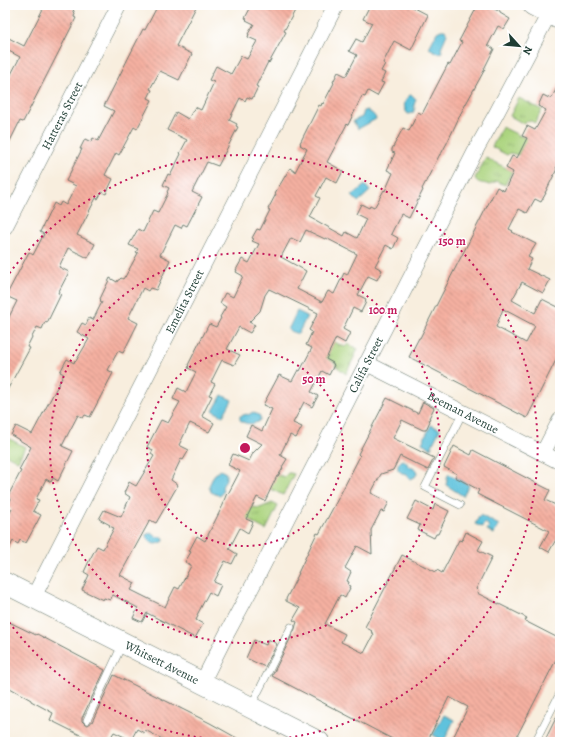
<svg xmlns="http://www.w3.org/2000/svg" width="565" height="747" viewBox="0 0 565 747" font-family="Alegreya,serif">
<style>
.grass{fill:url(#grass-tufts);stroke:#66885a}
.water{fill:#5fc2dd;stroke:#3f8088}
.building{fill:url(#building-back-hatch);fill-rule:evenodd}
.lines{fill:none;stroke-linecap:round;stroke-linejoin:round}
.lane-casing{stroke:#6b7b70;stroke-width:8}
.street-casing{stroke:#6b7b70;stroke-width:16}
.secondary-casing{stroke:#6b7b70;stroke-width:22}
.lane{stroke:#fff;stroke-width:7}
.street{stroke:#fff;stroke-width:15}
.secondary{stroke:#fff;stroke-width:21}
.ring{fill:none;stroke:#c2185b;stroke-width:2;stroke-dasharray:2 4}
.labels{text-anchor:middle;stroke-width:3;stroke-linejoin:round;paint-order:stroke}
.street-label{font-size:12px;fill:#1f3d34;stroke:#fff}
.centre{fill:#c2185b;stroke:#fff;stroke-width:2}
.ring-label{font-size:12px;text-anchor:middle;font-weight:bold;fill:#c2185b;stroke:#fff;stroke-width:3;stroke-linejoin:round;paint-order:stroke}
</style>
<defs>
<pattern id="grass-tufts" width="24" height="20" patternUnits="userSpaceOnUse"><rect width="24" height="20" fill="#acd47f"/><path d="M3 7l-1-3M5 7V3M7 7l1-3M15 17l-1-3M17 17v-4M19 17l1-3" fill="none" stroke="#8bad69"/></pattern>
<pattern id="building-back-hatch" width="6" height="6" patternUnits="userSpaceOnUse"><rect width="6" height="6" fill="#f5b0a1"/><path d="M-1 5l2 2M0 0l6 6M5-1l2 2" fill="none" stroke="#c69084"/></pattern>
</defs>
<rect width="100%" height="100%" fill="#fff"/>
<filter id="ink" filterUnits="userSpaceOnUse"><feTurbulence type="fractalNoise" baseFrequency=".025" numOctaves="2"/><feDisplacementMap in="SourceGraphic" scale="8" xChannelSelector="R" yChannelSelector="G"/><feConvolveMatrix kernelMatrix="1 2 1 2 8 2 1 2 1" color-interpolation-filters="sRGB"/></filter>
<filter id="wash" filterUnits="userSpaceOnUse"><feTurbulence type="fractalNoise" baseFrequency=".012" numOctaves="4" result="noise"/><feDisplacementMap in="SourceGraphic" scale="16" xChannelSelector="R" yChannelSelector="G"/><feGaussianBlur stdDeviation="0.9" result="paint"/><feColorMatrix in="noise" values="0 0 0 0 0 0 0 0 0 0 0 0 0 0 0 0 0 1.4 0 .05"/><feComposite in="paint" operator="in"/></filter>
<g filter="url(#wash)">
<rect width="100%" height="100%" fill="#f8eede"/>
<path class="grass" d="M519,98L542,110L535,123L531,121H526L524,124L510,116Z
M502,127L527,139L518,155L510,153L507,155L492,147Z
M486,158L512,171L505,185L497,181L489,185C484,182 478,185 475,178Z
M334,342L345,347L348,344L358,349L346,374L335,365L336,363L326,358Z
M8,438L25,447L18,461L5,454V444Z
M288,473H290L294,474L283,495L261,484L277,476H278L279,475L284,477Z
M272,503L278,506L266,530L253,523V521L244,517L248,514L252,507L260,508Z"/>
<path class="water" d="M441,30H445L447,34L441,48L442,52L438,53L429,48L437,32Z
M410,95H412L416,99L414,105L415,108L413,113L408,114C402,107 404,101 410,95Z
M368,110V112C372,112 375,116 376,119L358,129L353,121L362,117L364,111Z
M365,185L370,191L358,202L352,196Z
M297,311L307,316L298,334L288,330Z
M222,395L232,400L223,416L213,411Z
M253,412L260,416V420C255,425 245,425 240,420V416L247,414L248,415Z
M431,425L440,429L431,448L422,443Z
M402,460L405,461L409,466L416,470L417,473L415,477L410,479L409,478L407,474L402,473L398,470V464Z
M220,470L226,473V479L222,487L223,491L220,496L211,492L209,486L214,475Z
M449,474L469,485L463,496L446,485L447,480V477Z
M480,515L499,525L494,534L487,530L489,527L487,524L486,523L484,524L482,527L475,524Z
M152,533L157,537H163L164,539V541C155,546 151,545 146,535L147,534Z
M444,715L454,720L444,741L433,735Z"/>
<g id="blocks">
<path class="building" d="M45,5H75L73,10L74,11V12L75,13L74,17L76,18L23,122L20,121L5,151V78L8,80L20,57L5,49V36L24,46Z
M158,5H197L176,46L192,54L179,80L160,71L150,89L152,90L148,98L152,100L137,129L134,127L119,155L116,153L105,175L113,179L106,194L102,192L98,199L96,198L77,235L95,244L88,258L68,248L59,267L69,272L58,293L61,294L47,323L45,322L42,329L37,327L27,347L30,348L5,394V325L17,301L6,296L29,252L33,255L44,234L40,232L54,203L59,206L61,202L66,205L76,186L66,181L82,149H80L85,139L91,142L93,138L98,141L114,111L104,106L143,29L145,30Z
M252,5H298L284,31L286,32L269,63L268,62L256,86L258,87L252,99L247,97L245,101L240,98L229,120L237,124L236,126L238,127L218,166L207,162L192,192L202,197L187,226L183,224L181,228L175,225L160,255L170,260L156,290L150,288L148,291L143,288L128,318L138,323L123,353L118,351L108,370L113,373L90,417L85,415L83,418L78,415L68,434L62,446L73,451L58,481L53,478L51,482L46,479L36,499L39,500L33,511L41,515L26,543L20,540L18,544L13,541L5,557V522L12,509L7,507L11,499L8,497V496L21,471L19,470L31,447L11,435L16,426L32,434L64,374L60,372L67,359L74,363L75,360L76,361L89,339L77,332L82,323L86,325L89,318L93,320L102,302L100,301L101,300L100,299L110,278L117,282L118,280H119L121,278L123,279L125,276V277L138,253L136,252L138,249L129,245L138,229L143,232L153,211L158,213L168,193L167,192L169,188L163,185L168,174L170,175L172,172L181,154L180,153L187,140L167,130L176,112L188,119L195,107L201,110L214,82L209,80L216,66L231,74L241,56L247,59L257,41L248,37L249,34H248L254,24L246,20L247,19L245,18Z
M370,5H409L428,15L411,50L394,41L383,63L385,64L381,71L385,73L381,82L384,83L377,96L368,91L365,97L362,96L348,125L347,124L327,162L343,171L337,183L326,177L316,196L320,198L310,217L344,236L346,232L357,238L366,219L356,214L361,204L369,208L370,206L374,208L384,190L385,191L393,173L387,170L395,153L392,152V149L403,128L409,131L418,112L422,114L448,64L450,65L462,42L459,41L478,5H487L500,12V13L510,19L504,29L498,26L488,45L494,49L484,69H485L462,111L447,143L441,154H440L422,189L423,190L409,218L401,214L391,234L398,238L393,249L386,245L375,266L382,270L377,280L368,276L358,295L366,299L365,301L366,302L361,312L353,308L343,329L350,333L345,343L336,338L326,359L333,363V364L334,365L329,375L322,371L311,392L318,396L312,407L304,402L293,423L302,427L296,438L290,435L280,455L287,459L282,467L283,468L278,476H277L265,501L257,497L246,519L253,522L248,533L240,528L229,549L237,554L232,564L225,561L214,582L221,585L216,596L209,592L197,615L198,616L196,620L203,624L195,638L147,613L142,622L133,618L138,608L113,595L110,600L104,598L103,600L82,590L89,575L84,572L90,559L97,546L103,549L114,528L109,526L110,525L99,519L104,510L121,517L130,497L124,493L129,482L136,486L154,456L151,454L153,450L147,447L161,420L168,423L180,402L173,399L178,388L186,392L196,372L188,368L189,366L188,365L209,324L216,327L221,318L220,317L226,307L220,303L225,293L233,297L243,276L236,272L237,270H236L242,259L249,263L259,244L252,241L254,239L252,238L257,229L260,230L270,210L268,209L276,194L275,193L290,168L295,172L307,149L300,145L301,144L300,143L319,105L321,106L322,103L323,104L334,83L333,82L338,72L346,76L357,55L349,51L356,39L362,42L372,23L363,19ZM306,230L325,239L326,238L357,254L347,275L344,273L334,294L328,291L322,302L297,289L306,271L281,257L291,238L300,242ZM269,289L318,313L309,330L312,332L306,345L312,348L300,371L298,370L292,381L279,375L263,405L272,409L262,431L251,425L246,436L262,444L253,453L249,461L233,454L228,465L240,471L228,494L227,493L223,503H224L205,541L197,536L189,551L191,552L185,562L191,565V566L179,589L175,587L165,607L131,590L135,583L120,575L150,520L156,523L178,485L171,480L181,459L183,460L189,450L179,445L190,423L209,432L214,423L202,416L212,396L209,395L215,384L211,382L222,360L234,365L240,355L227,349L239,327L250,333L255,325L249,322L260,311L265,295Z
M560,82V161L556,168L557,169L545,193H546L541,202L535,199L527,213L519,209L509,229L513,231L512,232L536,244L528,257L532,259L527,269L550,280L543,293L522,282L512,300L535,313L542,299L560,308V352L527,418L409,357L419,338H420L441,296L497,187L504,191L513,172L506,168L512,156L517,158L527,138L522,136L527,126L535,130L546,110L538,106L543,95L551,99ZM503,309L535,326L526,343L496,327Z
M387,398L417,413H418L423,402L434,408L429,418H430L429,420L430,421L426,430H423L402,420L393,438L434,458L428,470L400,456L393,470L381,474L371,493L389,502L384,512L381,511L371,530L372,554L357,546L345,568L351,572L347,581L349,582L348,585L350,586L349,588H350L345,598L340,595L325,624L345,634L341,642L364,653L374,634L371,632L372,631L365,627L402,555L436,572L437,570L442,573L459,540L462,541L466,532L483,541L478,550L492,557L476,589L478,591L477,593L527,618L525,621L560,639V652L514,742H451L468,707L449,697L427,742H398L272,676L295,629L296,625L297,622L293,620L300,608L286,601V599L299,573H298L317,533L319,534L340,495L360,456L358,454Z
M454,446L471,455L473,450L538,484L550,490L545,500L560,507V537L558,536L549,552L540,547L549,531L477,494L479,490L455,477L457,474L444,467Z
M416,501L433,510L435,504L449,511L438,534H436L434,538L418,530L420,525L407,519Z
M5,620L36,635L37,634L105,670L82,718V721L85,724L88,725L92,722L114,675L210,723L244,742H168L145,730L144,733L137,729L131,740L114,732L108,742H95L76,733L50,720L53,713L31,701V700L10,688V687L5,684Z
M268,639L277,644L265,667L246,658L254,640L266,645Z
M560,710V742H544Z"/>
</g>
</g>
<g filter="url(#ink)">
<use href="#blocks" fill-opacity="0" stroke="#6b7b70" stroke-width="1"/>
<g class="lines">
<defs>
<path id="lane" d="M460,505L425,487L463,412
M251,706L291,627
M87,720L122,645
M535,742L560,693"/>
<g id="street">
<path id="s1" d="M5,227L119,5"/>
<path id="s2" d="M366,363L560,462"/>
<path d="M543,453L560,420"/>
<path id="s3" d="M33,598L336,5"/>
<path id="s4" d="M202,683L225,637L254,583L478,146L495,116L553,6"/>
</g>
<g id="secondary">
<path d="M533,5L560,19"/>
<path id="s5" d="M5,583L319,742"/>
</g>
</defs>
<use href="#lane" class="lane-casing"/>
<use href="#street" class="street-casing"/>
<use href="#secondary" class="secondary-casing"/>
<use href="#lane" class="lane"/>
<use href="#street" class="street"/>
<use href="#secondary" class="secondary"/>
</g>
</g>
<g class="ring">
<circle cx="245" cy="448" r="98"/>
<circle cx="245" cy="448" r="195"/>
<path d="M6 278A293 293 0 1 1 6 618"/>
</g>
<g class="labels">
<g class="street-label">
<text dy="4" stroke="none"><textPath href="#s1" startOffset="125">Hatteras Street</textPath></text>
<text dy="4" stroke="none"><textPath href="#s3" startOffset="333">Emelita Street</textPath></text>
<text dy="4" stroke="none"><textPath href="#s4" startOffset="358">Califa Street</textPath></text>
<text dy="4" stroke="none"><textPath href="#s2" startOffset="109">Beeman Avenue</textPath></text>
<text dy="4" stroke="none"><textPath href="#s5" startOffset="176">Whitsett Avenue</textPath></text>
</g>
</g>
<circle cx="245" cy="448" r="6" class="centre"/>
<g class="ring-label">
<text x="452" y="245">150 m</text>
<text x="383" y="314">100 m</text>
<text x="314" y="383">50 m</text>
</g>
<rect width="565" height="747" fill="none" stroke="#fff" stroke-width="20"/>
<g transform="translate(519 46) rotate(117)" stroke="#ffffff" stroke-width="3" paint-order="stroke">
<path d="M0-3L7 15L0 10L-7 15Z" fill="#1f3d34"/>
<text y="-6" font-size="11" font-weight="bold" text-anchor="middle" fill="#1f3d34">N</text>
</g>
</svg>
